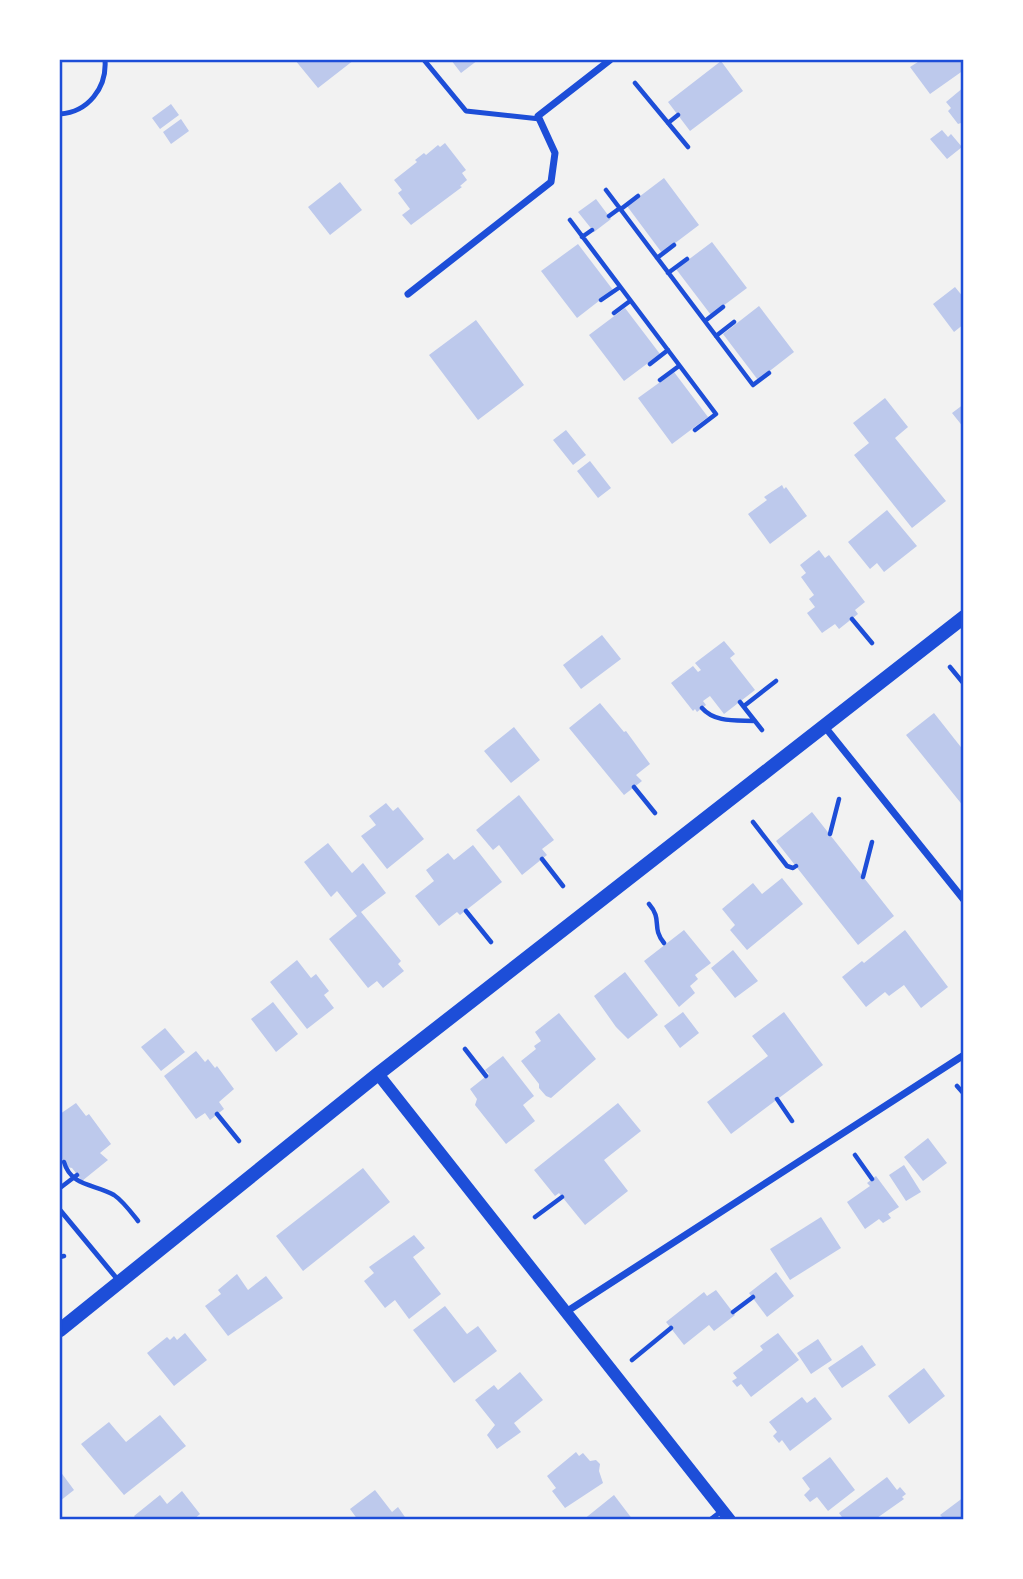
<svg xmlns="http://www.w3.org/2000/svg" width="1023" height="1579" viewBox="0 0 1023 1579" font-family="'Work Sans',sans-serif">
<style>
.building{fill:#bdc9ec}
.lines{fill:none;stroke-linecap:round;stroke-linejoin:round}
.path{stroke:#1d4ed8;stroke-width:4.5}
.service{stroke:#1d4ed8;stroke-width:5}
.minor{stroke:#1d4ed8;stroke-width:7}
.tertiary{stroke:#1d4ed8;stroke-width:12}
.secondary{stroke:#1d4ed8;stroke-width:14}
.neatline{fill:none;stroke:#1d4ed8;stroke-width:2.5}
</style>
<rect width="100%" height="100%" fill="#f2f2f2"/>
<path class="building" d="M295,60H354L318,88Z
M451,60H478L461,73Z
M921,60H964V70L930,94L910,67Z
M721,61L743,91L690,131L668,102Z
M964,87V122L958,124L948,111L951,108L946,102Z
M171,104L179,115L160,129L152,118Z
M181,119L189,131L171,144L163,132Z
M942,130L948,137L951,134L962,147L947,159L930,139Z
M445,143L466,170L462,173L467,180L460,186L462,187L411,225L402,215L410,209L398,193L402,190L394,180L417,162L415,160L424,153L426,155L438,145L440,147Z
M664,178L699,225L662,253L627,206Z
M340,182L362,210L330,235L308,207Z
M596,199L611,219L594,232L578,212Z
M712,242L747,288L711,315L676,269Z
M578,244L613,290L577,318L541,271Z
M955,287L964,298V324L954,332L933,304Z
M759,306L794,352L758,380L723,334Z
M625,308L660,354L624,381L589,335Z
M476,320L524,385L478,420L429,355Z
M674,372L708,417L672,444L638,398Z
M885,398L908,427L895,438L946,501L912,528L854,455L869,443L853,423Z
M964,404V428L952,413Z
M566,430L586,455L573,465L553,440Z
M590,461L611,488L598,498L577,471Z
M782,485L784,489L786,487L807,516L770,544L748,514L767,500L764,497Z
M887,510L917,546L884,572L877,563L870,569L848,542Z
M819,550L825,558L829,555L865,602L855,610L858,614L839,629L835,624L822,633L807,613L815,607L809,599L814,595L801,577L806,573L800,565Z
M602,635L621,659L581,689L563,665Z
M724,641L735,654L730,658L755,690L724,714L710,696L703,701L706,705L697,712L695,709L693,711L671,683L693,666L698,672L701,670L695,663Z
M600,703L624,732L626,731L650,764L636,775L642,781L624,795L569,728Z
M934,713L964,751V807L906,735Z
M514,727L540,760L511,783L484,751Z
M519,795L554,840L542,849L547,855L522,875L499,845L493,850L476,830Z
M386,803L393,811L398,807L424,839L387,869L361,836L376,825L369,816Z
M812,812L894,916L858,945L776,841Z
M328,843L352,873L363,863L386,893L361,912L401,961L398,964L404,971L383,988L377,981L368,988L329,939L357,916L337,891L331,897L304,862Z
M473,845L502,882L460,915L457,912L439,926L415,896L434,881L426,870L448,853L454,860Z
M782,878L803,904L747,950L730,930L735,925L722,909L753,883L762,894Z
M684,930L711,963L695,975L698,979L690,986L695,993L679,1007L644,961Z
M905,930L948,987L921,1008L904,985L889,996L885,992L866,1007L842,977L862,961L864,963Z
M733,950L758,981L735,998L711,968Z
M297,960L311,978L316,974L329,991L324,995L334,1008L307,1029L270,982Z
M625,972L658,1015L628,1039L616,1027L594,996Z
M273,1002L298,1034L276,1052L251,1019Z
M683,1012L699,1033L680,1048L664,1026Z
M784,1012L823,1065L731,1134L707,1102L768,1056L752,1036Z
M559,1013L596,1059L551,1098L546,1096L539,1088V1084L521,1061L536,1049L534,1046L541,1041L535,1032Z
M165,1028L185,1052L161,1071L141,1047Z
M196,1051L205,1062L208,1059L215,1068L217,1066L234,1089L219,1102L224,1109L210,1120L205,1113L196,1119L164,1076Z
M503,1056L534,1096L523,1105L535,1121L506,1144L475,1105L477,1099L470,1089L489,1074L485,1070Z
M76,1103L86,1116L89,1114L111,1144L100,1153L108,1160L82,1181L72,1168L67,1167L62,1159V1154H60V1114Z
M618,1103L641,1131L604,1160L628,1191L585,1225L559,1193L555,1196L534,1170Z
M928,1138L947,1163L923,1181L904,1157Z
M904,1165L921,1192L906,1201L889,1175Z
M363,1168L390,1202L303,1271L276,1236Z
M876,1176L899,1207L888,1214L891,1218L883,1223L879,1219L865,1229L847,1202L870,1186L867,1183Z
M821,1217L841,1248L790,1280L770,1249Z
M414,1235L425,1248L413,1257L441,1294L409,1319L395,1300L385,1308L364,1281L374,1273L369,1267Z
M776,1272L794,1296L767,1317L749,1293Z
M237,1274L248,1290L266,1276L283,1298L228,1336L205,1306L221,1294L218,1290Z
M716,1290L735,1315L714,1331L709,1325L684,1345L666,1322L704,1292L707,1296Z
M445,1306L467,1334L478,1326L497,1351L454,1383L413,1330Z
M185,1333L207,1360L174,1386L147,1353L167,1337L170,1340L174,1336L177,1340Z
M778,1333L799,1360L751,1397L741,1384L737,1387L732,1381L737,1378L733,1373L763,1350L760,1346Z
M818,1339L832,1360L811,1374L797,1353Z
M862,1345L876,1365L842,1388L828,1368Z
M924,1368L945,1396L909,1424L888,1396Z
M520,1372L543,1400L514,1423L521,1432L497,1449L487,1435L495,1425L475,1400L494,1385L498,1390Z
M802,1397L807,1403L815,1397L832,1419L790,1451L782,1440L779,1443L773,1436L777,1432L769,1422Z
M160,1415L186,1446L124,1495L81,1444L109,1422L126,1442Z
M576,1452L579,1456L583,1453L590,1461L596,1460L600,1464L599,1471L603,1483L565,1508L552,1491L556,1488L547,1476Z
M830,1457L855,1490L828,1511L817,1497L810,1502L804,1495L810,1489L802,1478Z
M60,1471L74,1490L60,1501Z
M887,1477L897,1490L900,1487L906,1494L902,1497L904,1499L877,1518L878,1520H844L839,1513Z
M375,1490L392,1512L398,1507L407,1520H358L350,1509Z
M182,1491L200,1514L193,1520H137L134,1516L160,1495L167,1504Z
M614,1495L633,1520H583Z
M964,1497V1520H937L942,1517L940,1515Z"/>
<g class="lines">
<path class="path" d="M635,83L688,147
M668,123L678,115
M606,190L753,385L769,373
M621,209L638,196
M609,216L620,208
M570,220L716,414L695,430
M582,237L592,230
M657,258L674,245
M668,273L687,259
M601,300L620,287
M614,313L630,301
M705,321L723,307
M716,336L734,322
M650,364L668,350
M660,380L679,366
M852,619L872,643
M950,667L964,684
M740,702L762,730
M744,706L776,681
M702,708C715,723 737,720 755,721
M634,787L655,813
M753,822L787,866L793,868L796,866
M830,834L839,799
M542,859L563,886
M863,877L872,842
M649,904C663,920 651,927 664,943
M466,911L491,942
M465,1049L486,1076
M957,1086L964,1094
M777,1099L792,1121
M217,1114L239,1141
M855,1155L872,1179
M64,1162C71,1187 96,1184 114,1195C123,1201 131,1212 138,1221
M60,1188L77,1175
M535,1217L562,1197
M60,1257L64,1256
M733,1312L753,1297
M632,1360L671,1328"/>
<path class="service" d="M424,60L466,111L540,119
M60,114C88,112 107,88 105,60
M60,1210L118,1280
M710,1520L723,1510"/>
<path class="minor" d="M408,294L551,182L555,153L538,116L610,60
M825,727L964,900
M566,1312L964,1055"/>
<path class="tertiary" d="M378,1074L730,1520"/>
<path class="secondary" d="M60,1330L378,1074L964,617"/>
</g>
<rect width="1023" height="1579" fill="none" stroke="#ffffff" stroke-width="122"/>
<rect x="61" y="61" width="901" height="1457" class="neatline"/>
</svg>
